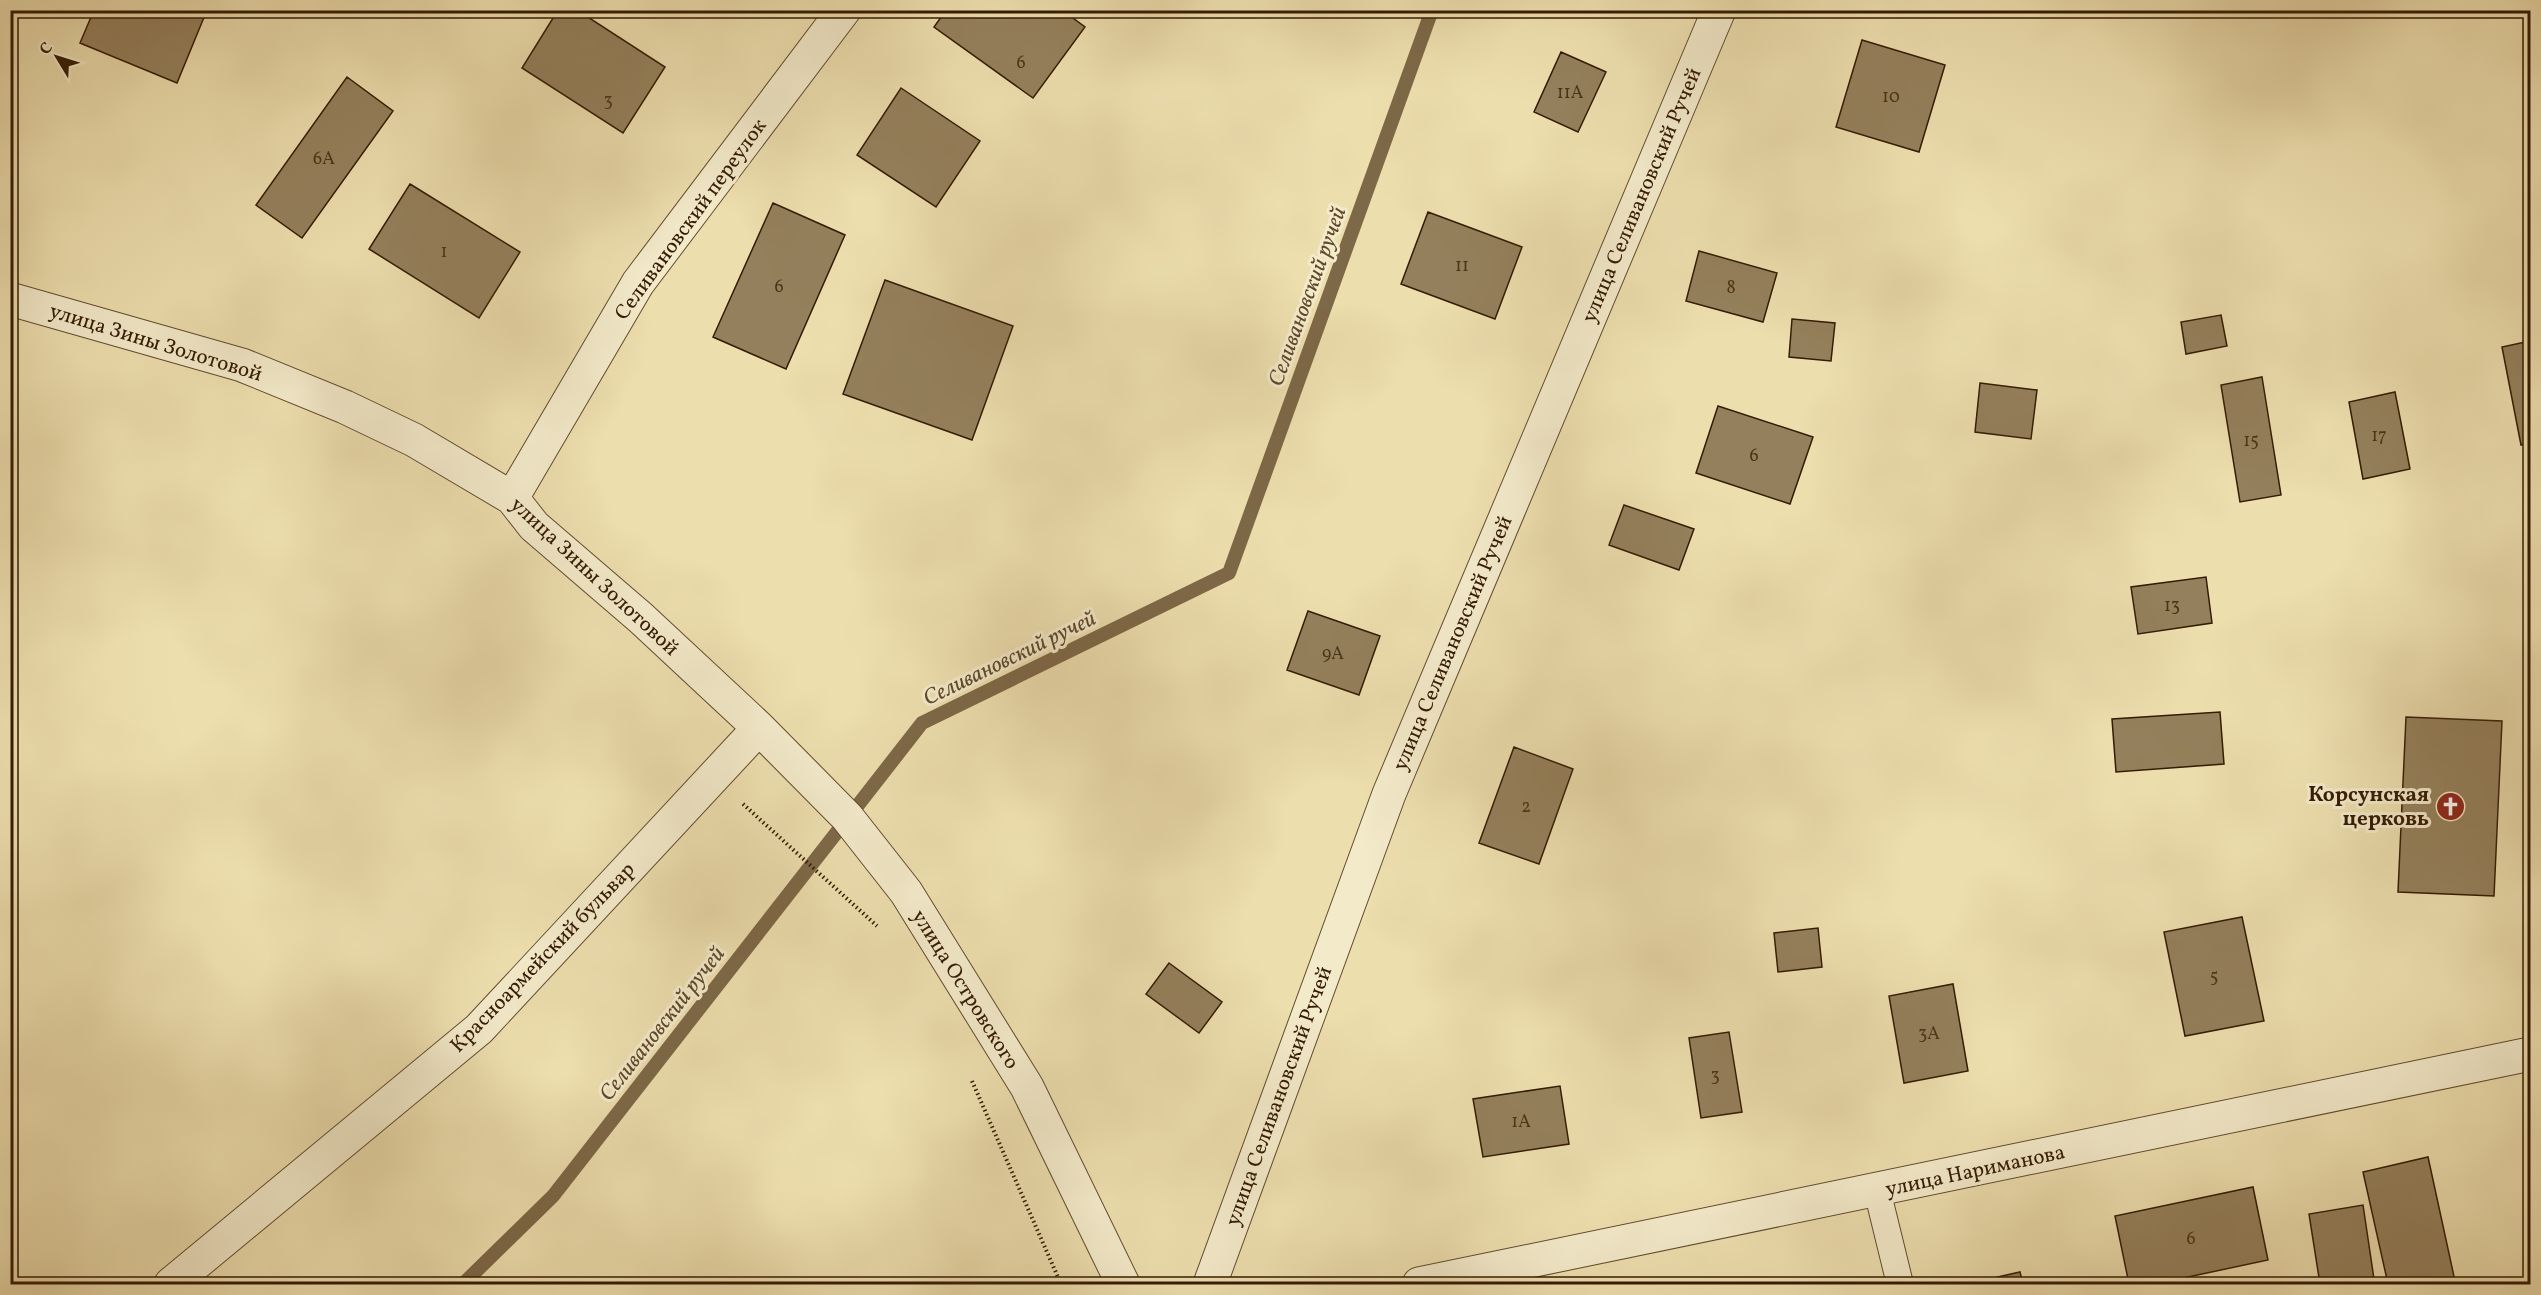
<svg xmlns="http://www.w3.org/2000/svg" width="2541" height="1295" viewBox="0 0 2541 1295" font-family="Vollkorn,serif">
<style>
.lines{fill:none;stroke-linecap:round;stroke-linejoin:round}
.stream{stroke:#7d6847;stroke-width:14}
.building{fill:#94805c;stroke:#341b03;stroke-width:1.5}
.service-casing{stroke:#624c2e;stroke-width:28}
.minor-casing{stroke:#624c2e;stroke-width:35}
.path{stroke:#341b03;stroke-width:4;stroke-dasharray:1.5 3;stroke-linecap:butt}
.service{stroke:#f3eaca;stroke-width:26}
.minor{stroke:#f3eaca;stroke-width:33}
.labels{text-anchor:middle;stroke-width:6;stroke-linejoin:round;paint-order:stroke}
.number-label{font-size:18px;fill:#4c3419}
.street-label{font-size:21px;fill:#341b03;stroke:#f3eaca}
.poi-label{font-size:21px;font-weight:bold;fill:#341b03;stroke:#f3eaca;text-anchor:end}
.water-label{font-size:22px;font-style:italic;fill:#5f482b;stroke:#f3eaca}
</style>
<rect width="100%" height="100%" fill="#eddeae"/>
<filter id="stains"><feTurbulence type="fractalNoise" baseFrequency=".00333" numOctaves="4"/><feColorMatrix values="0 0 0 0 .2 0 0 0 0 .09 0 0 0 0 .02 0 0 0 .5 -.17"/></filter>
<radialGradient id="worn" r=".72"><stop offset=".6" stop-color="#630" stop-opacity="0"/><stop offset="1" stop-color="#630" stop-opacity=".3"/></radialGradient>
<g class="lines">
<path class="stream" d="M463,1284L553,1196L922,723L1229,573L1432,10"/>
</g>
<path class="building" d="M94,10H207L177,83L80,43Z
M558,10H577L665,67L623,133L522,68Z
M946,10H1062L1085,27L1033,98L934,27Z
M1862,40L1945,65L1919,152L1836,127Z
M1561,52L1606,72L1578,132L1534,112Z
M347,77L393,111L302,238L256,205Z
M901,88L980,141L936,207L857,155Z
M410,184L520,252L479,318L369,249Z
M773,203L845,235L786,369L713,337Z
M1428,212L1522,247L1495,319L1401,284Z
M1699,251L1777,273L1763,322L1686,301Z
M885,280L1013,326L972,440L843,394Z
M2221,315L2227,346L2186,354L2181,322Z
M1792,319L1835,323L1831,361L1789,357Z
M2530,341V443L2521,445L2502,347Z
M2262,377L2281,495L2240,502L2221,385Z
M1980,383L2037,390L2031,439L1975,432Z
M2395,392L2410,469L2363,479L2349,402Z
M1718,406L1813,437L1790,504L1696,473Z
M1624,505L1694,529L1679,570L1609,545Z
M2206,577L2212,623L2138,634L2131,587Z
M1308,611L1380,636L1359,695L1287,670Z
M2220,712L2224,764L2116,772L2112,719Z
M2406,717L2502,721L2494,896L2398,892Z
M1514,747L1573,769L1539,864L1479,843Z
M2242,917L2264,1021L2185,1036L2164,932Z
M1818,928L1822,967L1778,972L1774,933Z
M1169,963L1222,1002L1199,1033L1146,994Z
M1953,984L1968,1071L1904,1083L1889,996Z
M1729,1032L1742,1112L1701,1118L1689,1038Z
M1560,1086L1569,1144L1483,1157L1473,1099Z
M2428,1157L2455,1281L2438,1284H2388L2363,1172Z
M2253,1187L2268,1260L2155,1284H2129L2115,1216Z
M2363,1205L2374,1279L2320,1284L2309,1214Z
M2020,1272L2023,1284H1967Z"/>
<g class="lines">
<defs>
<path id="service" d="M1877,1190L1900,1284"/>
<path id="minor" d="M10,299L242,365L345,407L414,440L512,498L534,526L641,618L759,728L847,817L906,892L1027,1087L1123,1284
M512,498L638,283L844,10
M171,1284L479,1029L759,728
M1210,1284L1389,794L1719,10
M1419,1284L2530,1054"/>
</defs>
<use href="#service" class="service-casing"/>
<use href="#minor" class="minor-casing"/>
<path class="path" d="M743,804L877,926
M972,1081L1061,1284"/>
<use href="#service" class="service"/>
<use href="#minor" class="minor"/>
</g>
<defs>
<symbol id="church-disc" viewBox="-11 -11 22 22"><circle r="9.5" fill="#8f2418" stroke="#f3eaca"/><path d="M-1.2-6h2.4v3.5h3.3v2.4h-3.3V6h-2.4V-.1h-3.3v-2.4h3.3Z" fill="#fff"/></symbol>
</defs>
<g fill-rule="evenodd">
<use href="#church-disc" x="2434" y="790" width="33" height="33"/>
</g>
<g class="labels">
<g class="number-label">
<text x="1021" y="68">6</text>
<text x="1570" y="98">11А</text>
<text x="1891" y="102">10</text>
<text x="608" y="106">3</text>
<text x="324" y="164">6А</text>
<text x="444" y="257">1</text>
<text x="1462" y="271">11</text>
<text x="779" y="292">6</text>
<text x="1731" y="293">8</text>
<text x="2379" y="441">17</text>
<text x="2251" y="446">15</text>
<text x="1754" y="461">6</text>
<text x="2172" y="611">13</text>
<text x="1333" y="659">9А</text>
<text x="1526" y="812">2</text>
<text x="2214" y="982">5</text>
<text x="1929" y="1039">3А</text>
<text x="1715" y="1081">3</text>
<text x="1521" y="1127">1А</text>
<text x="2191" y="1244">6</text>
</g>
<g class="street-label">
<text transform="translate(1641 195) rotate(-67)" y="7">улица Селивановский Ручей</text>
<text transform="translate(690 219) rotate(-54)" y="7">Селивановский переулок</text>
<text transform="translate(156 342) rotate(17)" y="7">улица Зины Золотовой</text>
<text transform="translate(595 576) rotate(43)" y="7">улица Зины Золотовой</text>
<text transform="translate(1452 643) rotate(-67)" y="7">улица Селивановский Ручей</text>
<text transform="translate(542 957) rotate(-46)" y="7">Красноармейский бульвар</text>
<text transform="translate(966 989) rotate(58)" y="7">улица Островского</text>
<text transform="translate(1278 1096) rotate(-70)" y="7">улица Селивановский Ручей</text>
<text transform="translate(1975 1170) rotate(-12)" y="7">улица Нариманова</text>
</g>
<g class="poi-label">
<text x="2429" y="801">Корсунская<tspan x="2429" dy="24">церковь</tspan></text>
</g>
<g class="water-label">
<text transform="translate(1306 296) rotate(-70)" y="8">Селивановский ручей</text>
<text transform="translate(1009 657) rotate(-26)" y="8">Селивановский ручей</text>
<text transform="translate(661 1023) rotate(-52)" y="8">Селивановский ручей</text>
</g>
</g>
<rect width="2541" height="1295" fill="none" stroke="#eddeae" stroke-width="36"/>
<rect x="12" y="12" width="2517" height="1271" fill="none" stroke="#341b03" stroke-width="3"/>
<rect x="18" y="18" width="2505" height="1259" fill="none" stroke="#341b03" stroke-width="1.5"/>
<g transform="translate(57 57) rotate(308)" stroke="#f3eaca" stroke-width="4.5" paint-order="stroke">
<path d="M0-4.5L10 22L0 15L-10 22Z" fill="#341b03"/>
<text y="-9" font-size="16" font-weight="bold" text-anchor="middle" fill="#341b03">С</text>
</g>
<rect width="100%" height="100%" filter="url(#stains)"/>
<rect width="100%" height="100%" fill="url(#worn)"/>
</svg>
